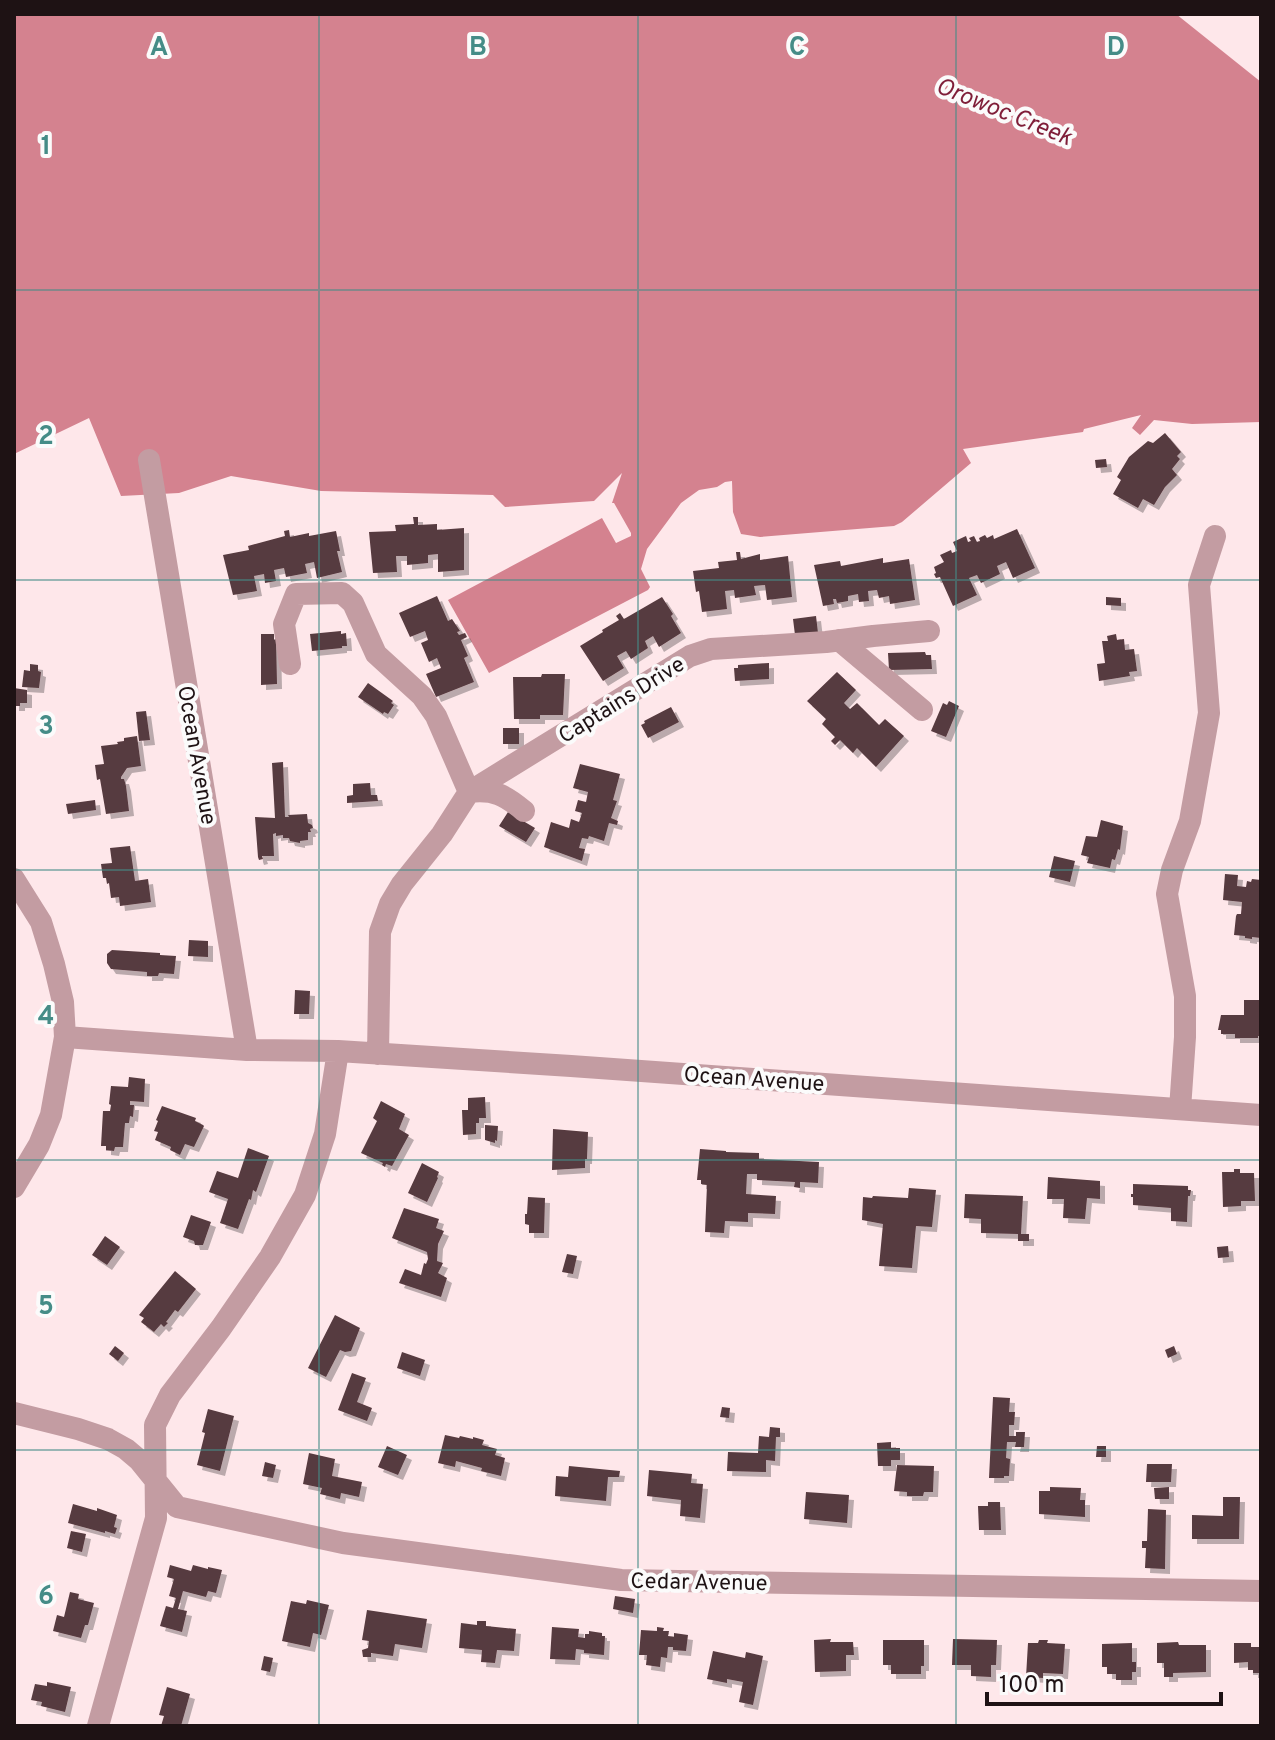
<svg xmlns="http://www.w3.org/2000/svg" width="1275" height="1740" viewBox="0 0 1275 1740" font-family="Overpass,sans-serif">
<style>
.water{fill:#d4828f}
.building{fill:#573a3f;filter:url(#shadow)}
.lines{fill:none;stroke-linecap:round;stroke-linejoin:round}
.minor{stroke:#c39ca2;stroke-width:22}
.grid{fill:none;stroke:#458c87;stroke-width:2;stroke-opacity:0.55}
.labels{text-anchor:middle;stroke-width:8;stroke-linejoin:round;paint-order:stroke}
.street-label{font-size:22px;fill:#1e1214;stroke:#fbfbfb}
.water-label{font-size:24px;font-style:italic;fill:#7f1e39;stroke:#fbfbfb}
.grid-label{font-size:26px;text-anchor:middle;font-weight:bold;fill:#458c87;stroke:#fbfbfb;stroke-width:8;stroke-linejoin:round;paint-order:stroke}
</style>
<defs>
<filter id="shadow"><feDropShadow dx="5" dy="5" stdDeviation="0" flood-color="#0004"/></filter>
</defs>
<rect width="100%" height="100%" fill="#fee7ea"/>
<path class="water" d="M14,14H1176L1261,82V422L1192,424L1154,420L1140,435L1132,428L1141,415L1084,429L1083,432L963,449L971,463L902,522L894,526L760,537L741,534L733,512L732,481L725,482L717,487L699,490L681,503L647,549L641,569L650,587L648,590L489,673L448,600L602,518L616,543L631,536V533L614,503H612L622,473L594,501L505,507L493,495L321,491L231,476L179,493L121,496L89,418L14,454Z"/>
<path class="building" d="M1165,433L1181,452L1177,456L1180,459L1172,469L1177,475L1165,487L1154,505L1143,499L1138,508L1113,494L1121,480L1117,477L1129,457L1148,441L1153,443Z
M1106,459L1107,467L1096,468L1095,460Z
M413,517H418V525L437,524V530L464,528V570L438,572V554L428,555V563L407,565V556H396L397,572L373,573L369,532L396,531L395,525L414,524Z
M1017,529L1035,568L1013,578L1006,562L997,566L1000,574L981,583L977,575L969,578L977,595L953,606L940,577L936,578L934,574L936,573L934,567L944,562L940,555L951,550L952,553L957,551L953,542L966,536L968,542L971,541L969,538L974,536L977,542L980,541L979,538L985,535L987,538L993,535L994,539Z
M289,530L290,537L309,533V536L336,531L340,551H337L342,572L317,578L314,562L305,564L307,573L286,577L284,568L274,570L276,581L265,583L264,574L254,576L257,591L233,595L223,555L249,550L248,546L285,536L284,531Z
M736,552H740L741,559L760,554V560L788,556L792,597L767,600L765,585L754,586L756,595L735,598L734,590L725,591L727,609L702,612L699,591L696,592L693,571L719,568L718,562L737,560Z
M883,558V563L909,559L915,600L890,604L889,596L879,598L877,590L868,591L869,601L859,602L858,594L848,596V601L837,603L836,599H833L834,604L823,606L814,565L840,561L841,566Z
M437,596L448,621L452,619L460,631L457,632L459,635L465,633L467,637L461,640L468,656L464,658L474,682L436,697L426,674L441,668L437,658L429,662L421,643L428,640L425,631L410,637L399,613Z
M662,597L673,614L671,616L681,633L659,647L653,636L645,641L648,648L631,659L626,651L617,656L624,668L603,681L580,646L603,632L602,630L619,620L616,616L620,613L624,619Z
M1106,597L1121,598V606L1106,605Z
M816,616L818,633L795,635L793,619Z
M341,631V634L346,633L347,646H342V648L312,651L310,634Z
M261,634H274V640L276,639L277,684L261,685Z
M1116,634L1117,640L1124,639L1125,650L1134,649L1137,671L1129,672L1130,676L1099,681L1097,664L1105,663L1102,641H1108L1107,636Z
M925,652L926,655H931L932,669L889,670L888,653Z
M769,663V679L735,681L734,668H738V665Z
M30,664L38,665V671L41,672L39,688L22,687L24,670L30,671Z
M837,672L856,690L844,703L850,709L857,703L879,725L885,719L904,736L876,767L857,748L853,753L840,740L835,745L831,741L835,737L822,724L826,719L807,701Z
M542,674H565L563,715H540V719H514L513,677H541Z
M368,683L393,701L391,703L394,705L388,714L384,712L383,714L358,697Z
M14,688L27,690V703H20V706H14Z
M949,701L959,706L946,737L931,731L943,703L947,705Z
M671,707L679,722L648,738L641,725L645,723L644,721Z
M146,711L150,740L139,741L136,712Z
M503,728H519V744H503Z
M137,736L141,766L127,768L121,777V779H124L126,786L129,811L106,814L100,779L97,780L95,765L104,764L101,746L118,744L117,742L124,741V738Z
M283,762L285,817H289L288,815L307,814L308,823L312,825L313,828L310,829L311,832H308V840L300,841V843L290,841L289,838H283V835L276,836V833L273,834L274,856H262L263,859L259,860L258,857L255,817L275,818L272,763Z
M580,764L620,774L613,800L617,801L611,818L618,821L617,825L609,823L604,841L589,836L588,839L582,838L579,848L585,849L582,861L544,847L551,822L569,828L571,819L579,822L582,813L575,811L578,800L586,802L588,792L573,788Z
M370,783L371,795H377L378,801L347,803V796L353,795V784Z
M95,800L96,810L68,814L66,804Z
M508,812L535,828L526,842L499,826Z
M1101,820L1123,826L1120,850L1118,849L1115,860L1112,859L1110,868L1087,863L1089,857L1081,855L1086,836L1097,837Z
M130,846L135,881L148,879L151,902L120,906L119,897L111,898L109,883L107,884L106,878H103L101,864L112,863L110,848Z
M1054,856L1075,861L1070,882L1049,877Z
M1225,874L1238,875L1237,886L1246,887L1247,881L1251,882L1252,879L1261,880V938L1252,937V939L1245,938V936L1234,935L1236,916L1237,914H1241L1242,902L1223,900Z
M189,940L208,941V957L188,956Z
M112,950L160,953V955L176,956L174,974L159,973L158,976H147V972L111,969L107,963V954Z
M295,990L310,991L309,1014H294Z
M1244,1000H1261V1036H1258V1038H1235V1034H1221V1030H1218L1221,1015H1244Z
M129,1077L145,1079L144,1102L130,1101V1105H134L133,1117L130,1116L129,1123H125L123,1147H115L114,1151L106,1150V1146H101L103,1111H110L111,1105L109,1104L111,1086L128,1087Z
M485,1097L486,1118H479V1123H476V1134L463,1135L462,1110H468V1098Z
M381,1101L405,1114L399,1129L409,1135L392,1166L386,1164L385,1167L382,1165L383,1163L361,1153L377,1121L373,1118Z
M162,1106L196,1118L195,1121L203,1125L204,1126L194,1147L185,1144L180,1155L170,1150L171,1147L155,1140L158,1132L154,1131L158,1121L156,1120Z
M485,1125L498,1126L497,1141L495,1140V1143L485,1140Z
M553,1129L588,1132L587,1159H585V1168L552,1170Z
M248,1148L269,1156L256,1192L253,1190L251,1200L249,1199L238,1229L220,1223L228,1199L209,1192L217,1171L238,1178Z
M700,1149L726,1151V1152L759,1153V1159L819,1162L818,1183L800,1182V1188L794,1187L795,1182L757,1180V1174H747L746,1194L776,1196L775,1214L748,1213V1222L725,1221L724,1233L705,1232L707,1185L701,1184V1180H697Z
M422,1163L439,1172L437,1177L438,1178L427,1202L408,1193Z
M1234,1169H1240V1173H1254L1255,1201H1241V1206L1223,1207L1222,1172H1234Z
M1048,1177L1100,1181V1199L1087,1198L1085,1219L1063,1218L1064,1199H1047Z
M1133,1184L1188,1186V1190H1191L1190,1196H1188L1187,1222L1171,1221V1208L1133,1205V1197H1131V1194H1133Z
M909,1188L936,1190L932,1227L916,1226L912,1268L879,1266L883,1224L862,1220L863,1197L872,1198L873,1196L908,1198Z
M965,1194L1023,1196L1021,1234H1029V1241H1018V1234L981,1233V1219L964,1218Z
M528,1197L545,1198L544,1233H529V1225L525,1224V1214H527Z
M404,1208L439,1219L436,1228L444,1231L438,1244L437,1261L443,1263L438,1273L447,1278L441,1297L399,1283L405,1269L421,1275L424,1263L426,1264L428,1259L427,1252L392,1238Z
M191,1215L211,1222L203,1245H195L194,1241L183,1237Z
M105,1236L120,1247L107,1265L92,1255Z
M1228,1246L1229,1257L1218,1258L1217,1247Z
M567,1254L577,1256L573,1274L562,1272Z
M175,1271L196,1289L178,1312L175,1310L166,1322L168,1323L164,1327L161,1324L154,1332L141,1322L144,1318L139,1315Z
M335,1315L360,1328L351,1351L345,1352L340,1350L326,1377L308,1368Z
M115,1346L124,1353L118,1361L109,1354Z
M1174,1346L1177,1354L1168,1358L1165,1350Z
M402,1352L425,1360L420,1376L397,1368Z
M352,1373L366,1378L357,1402L372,1408L367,1421L338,1410Z
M993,1397L1010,1398L1009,1412H1015L1014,1425H1009V1436H1016V1432H1025L1024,1447H1015L1016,1442H1007L1006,1458L1010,1459L1009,1476H1004V1478H989Z
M722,1407L730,1408L729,1418L720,1417Z
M208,1409L234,1416L220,1471L197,1465L205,1433L202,1432Z
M770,1427L780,1428V1437H776L775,1461L766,1460V1472L727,1471L728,1452L758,1453L759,1436L769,1437Z
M445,1435L459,1438L460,1436L473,1439V1437L484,1440L482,1445L497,1449L495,1455L505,1458L501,1476L481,1471L482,1468L456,1461L455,1467L438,1463Z
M891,1442V1448H900V1460H891V1466H878L877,1443Z
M387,1446L407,1455L398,1475L378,1467Z
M1097,1446H1106V1457H1096Z
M309,1453L335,1459L332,1476L362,1482L359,1497L341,1493L340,1499L320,1494L322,1488L303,1484Z
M265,1462L276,1465L273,1478L262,1476Z
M1147,1464H1172L1171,1482H1146Z
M897,1465L934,1466L933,1492H924L923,1496H907V1492L894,1491Z
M569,1466L620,1471L619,1477H608L606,1501L555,1496L556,1476L568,1477Z
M649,1470L692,1474L691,1483L703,1484L700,1518L680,1516L681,1500L647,1496Z
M1050,1487L1081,1488L1080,1500H1085V1517L1039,1514V1491H1050Z
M1169,1487V1499H1155L1154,1488Z
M806,1492L849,1495L847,1523L804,1519Z
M1223,1497H1240L1239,1539H1192V1515L1223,1516Z
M988,1502H1000L1001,1530H979L978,1506H988Z
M73,1504L97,1511V1508L117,1515L114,1527L117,1528L115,1534L105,1531V1533L68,1523Z
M1148,1509L1166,1510L1165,1569L1145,1568L1146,1548H1142V1541H1147Z
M71,1531L86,1534L82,1552L67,1548Z
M170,1565L191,1571L193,1565L208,1569V1567L222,1570L216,1593L208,1591L206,1597L183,1591L178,1609L187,1611L182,1632L160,1626L166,1606L173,1608L176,1598L169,1596L174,1579L167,1577Z
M70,1592L79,1594L78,1599L94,1603L88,1625H85L81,1638L53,1631L57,1615L64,1617Z
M615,1596L635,1599L633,1613L613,1609Z
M307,1600L329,1605L321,1635L313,1633L310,1647L282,1641L291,1601L306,1604Z
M367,1610L427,1619L422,1648L395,1644L393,1656L371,1653V1657H363L362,1650L368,1648L369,1641L362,1640Z
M477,1621H486V1626L516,1629L514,1651L497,1650L495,1663L481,1662L482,1650L459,1648L461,1623L477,1625Z
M552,1627L579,1629L578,1637L585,1638V1634H589V1631L602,1633V1636H605L604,1655L584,1653V1650L576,1649L575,1660L550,1659Z
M657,1627L664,1628L663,1631H669L668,1636L674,1637V1633L688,1635L686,1651L673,1650V1647H668L667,1658L661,1657L660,1667L646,1665L647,1655H639L641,1630L657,1631Z
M831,1639L830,1642H853L854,1655H846V1671L815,1672L814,1640Z
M953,1639L997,1640L996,1665H991V1677L971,1676V1665H952Z
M883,1640H924V1666H921V1674H891V1665H883Z
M1039,1640H1048L1047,1643L1065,1644L1063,1674L1043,1673V1678L1026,1677L1028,1643H1038Z
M1178,1642L1179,1645H1206V1672L1173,1673V1677H1164V1663H1157V1643Z
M1132,1643V1662H1136V1672H1132V1680H1116V1674H1107V1667H1102V1644Z
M1234,1643H1251V1647H1261V1673H1253V1670H1248V1662L1234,1663Z
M713,1651L745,1658L746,1652L763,1656L753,1705L739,1702L743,1682L727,1679V1683L707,1679Z
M264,1656L273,1658L270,1672L261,1670Z
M47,1682L71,1687L65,1712L41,1706L42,1702L31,1700L35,1684L47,1686Z
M167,1687L190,1694L181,1726H161L164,1716L159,1715Z"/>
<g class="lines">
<path class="minor" d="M149,460L247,1050
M839,640L922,710
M290,664L284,624L296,594L342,593L353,603L376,654L422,696L436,716L469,792C494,789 505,795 524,811
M14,879L41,922L54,964L63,1002L65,1037L51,1115L39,1145L14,1187
M65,1037L247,1050L338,1051L571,1066L1261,1115
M378,1054L380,932L390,904L402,884L442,834L469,792L690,656L711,649L826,642L873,636L929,631
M1180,1109L1185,1037V996L1167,894L1172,870L1190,821L1209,713L1199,585L1215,536
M14,1413L78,1429L108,1439L126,1449L139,1460L177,1507L343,1543L621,1580L1261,1591
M98,1726L156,1518L155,1425L170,1395L221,1328L270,1257L305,1195L325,1134L338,1051"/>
</g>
<path class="grid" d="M319,14V1726M638,14V1726M956,14V1726M14,290H1261M14,580H1261M14,870H1261M14,1160H1261M14,1450H1261"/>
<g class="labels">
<g class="street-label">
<text transform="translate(621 699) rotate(-32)" y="8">Captains Drive</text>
<text transform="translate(198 755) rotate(80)" y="8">Ocean Avenue</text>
<text transform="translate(754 1078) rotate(4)" y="8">Ocean Avenue</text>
<text transform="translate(699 1581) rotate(1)" y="8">Cedar Avenue</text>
</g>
<g class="water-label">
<text transform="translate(1004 111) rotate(22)" y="8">Orowoc Creek</text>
</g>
</g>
<g class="grid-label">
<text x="159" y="55">A</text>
<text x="478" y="55">B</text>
<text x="797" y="55">C</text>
<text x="1116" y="55">D</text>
<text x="46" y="154">1</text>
<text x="46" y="444">2</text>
<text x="46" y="734">3</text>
<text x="46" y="1024">4</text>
<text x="46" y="1314">5</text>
<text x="46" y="1604">6</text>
</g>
<rect width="1275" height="1740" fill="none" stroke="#1e1214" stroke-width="32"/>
<path d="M987 1692v12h234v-12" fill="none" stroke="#1e1214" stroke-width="4"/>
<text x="999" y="1692" font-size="24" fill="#1e1214" stroke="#fbfbfb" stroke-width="6" paint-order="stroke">100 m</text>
</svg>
